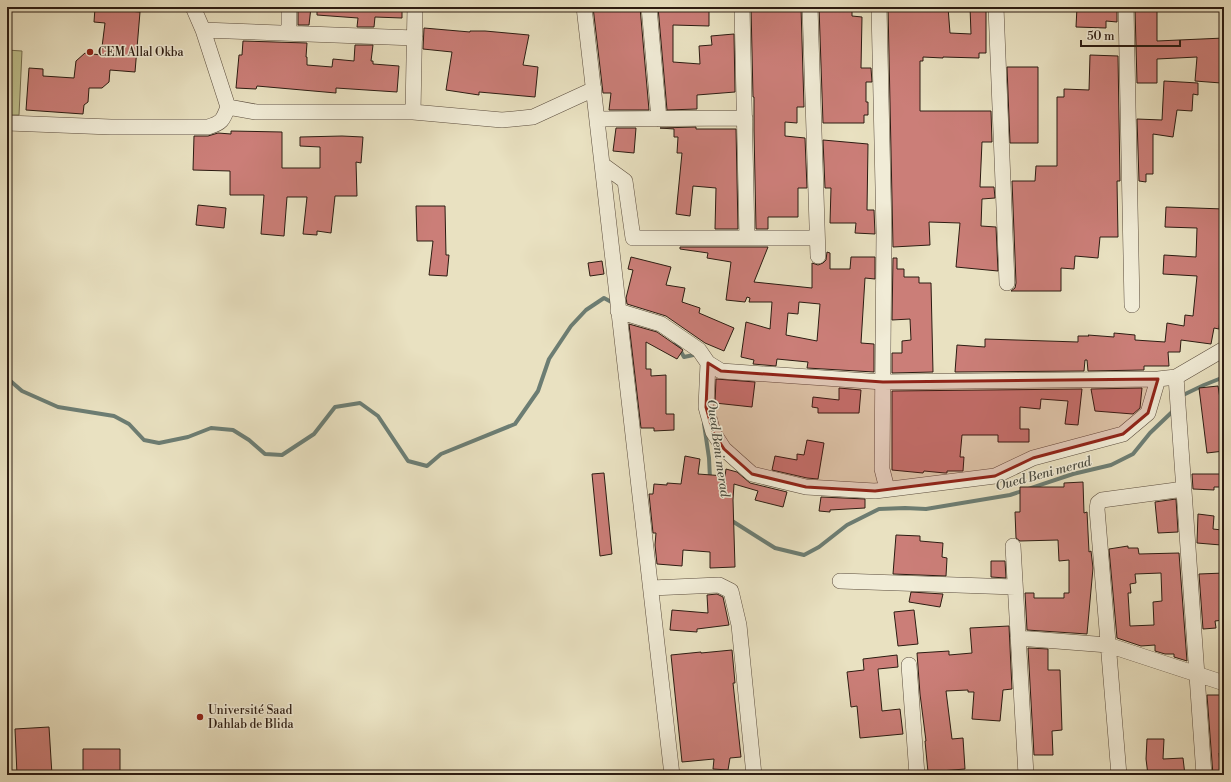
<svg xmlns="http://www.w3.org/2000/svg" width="1231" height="782" viewBox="0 0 1231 782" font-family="'Libre Bodoni',serif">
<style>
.green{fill:#bec18e;stroke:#756e50}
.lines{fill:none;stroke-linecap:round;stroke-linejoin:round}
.stream{stroke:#6c7d73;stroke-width:4}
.building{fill:#cb7e78;stroke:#2c1c12;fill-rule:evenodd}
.street-casing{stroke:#5b4d3e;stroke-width:16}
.street{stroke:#f1ecd7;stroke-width:15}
.marked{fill:#8f2418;fill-opacity:0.2;stroke:#8f2418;stroke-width:3;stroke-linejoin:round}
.poi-dot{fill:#8f2418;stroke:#f1ecd7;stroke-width:1.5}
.labels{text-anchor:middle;stroke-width:3;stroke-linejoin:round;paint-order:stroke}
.poi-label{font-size:12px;fill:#2c1c12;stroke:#f1ecd7;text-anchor:start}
.water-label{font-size:13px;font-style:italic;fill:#4c4d42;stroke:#f1ecd7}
</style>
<rect width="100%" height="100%" fill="#e9e1c1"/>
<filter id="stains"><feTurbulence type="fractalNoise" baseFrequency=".005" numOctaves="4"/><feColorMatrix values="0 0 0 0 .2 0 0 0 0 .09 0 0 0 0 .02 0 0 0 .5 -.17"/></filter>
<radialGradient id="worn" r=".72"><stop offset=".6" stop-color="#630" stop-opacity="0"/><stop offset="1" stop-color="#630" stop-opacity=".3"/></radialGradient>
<path class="green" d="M7,50L22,51L19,115H7Z"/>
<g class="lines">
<path class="stream" d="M675,341L684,357L698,354
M7,378L22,391L58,407L114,416L129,424L144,440L159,443L188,437L211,428L233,430L249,440L265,454L282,455L314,434L335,407L360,403L378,416L408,461L427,466L441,454L515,424L538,391L549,359L571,326L586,310L604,298L615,304
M1181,396L1204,385L1224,377
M704,424L709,458L710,479
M729,519L775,548L804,555L819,547L847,525L879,509L905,508L926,509L1010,495L1073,474L1111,465L1133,454L1150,433L1172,412L1173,410"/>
</g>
<path class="building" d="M298,7H311L309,25H298Z
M317,7H402V18L375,17L374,27H357L358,18L317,15Z
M593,7H640L649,110H609L611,93H603Z
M658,7H709V26L673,25V62L700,64L699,46L712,45L711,36L734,34L735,92L697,95V109L667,110Z
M751,7H801L804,107H797V123L785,122V136L805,138L807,188H798V217H768V229H756L754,130V97H753Z
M819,7H852V16L862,17L861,68H871L872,82H866V102H868V115H864V123H823Z
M888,7H948L950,33L971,34L970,7H986V53H979V58L943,57V58L923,57V61H920V111H991L992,142H982L980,187H994L995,198L982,199L981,226L996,227L998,271L956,267L960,223L929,222L930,245L893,247Z
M1077,7H1114V9H1117V22L1106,21V28L1076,27Z
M95,8L140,12L135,72L110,70L109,82L102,88H89L88,102L84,105L83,114L26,110L29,68L43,69V76L74,78L76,61L85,53L101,55L105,23L94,22Z
M1135,9H1157V41L1224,38V75H1221V83L1195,81L1197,57L1157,59V83H1137Z
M424,28L470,32V31H485L529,35L523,65L538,67L535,97L479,92V95L446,90L452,52L423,49Z
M243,41L307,43L306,57H307V65L332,67L333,59L354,61L355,45H373L371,61H373V64L399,66L397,92L336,88V93L257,86L256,89L236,88L239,55H242Z
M1090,55L1118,56L1120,181H1117L1118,237H1100L1098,258L1075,256L1074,269L1061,268V291H1011L1015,288L1016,283L1012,181H1035L1036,166H1057V97H1064V89L1089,90Z
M1007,67H1038V143H1010Z
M1164,81L1198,83V95L1193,94L1192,111L1177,110L1173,137L1153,134V174H1146V182L1139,181L1137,119L1162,120Z
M696,127V129H736L738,229H715L716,188L693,186L690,216L676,214L682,153H677L678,137H674V129L660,128Z
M616,128H636L634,153L613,151Z
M231,131L282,132V168H320V147L300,146V137L342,136L363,137L361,163L356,162L357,196H335L331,233L317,231V235L303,234L307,197H287L284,236L261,234L264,195H230V171L193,170L194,136H208L218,133L231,134Z
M823,140L868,144L867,210H874L875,234L855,233L856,223H830L831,188H825Z
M198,205L226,208L224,228L196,225Z
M416,206H445L446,255H449L447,276L429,275L433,241H417Z
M1166,207L1224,209V309H1221L1219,329L1214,328L1211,344L1181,340L1180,352H1168L1169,366H1144V370L1088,371L1087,360H1085L1084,371L955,372L957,345L985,347V339L1078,342V336H1089L1088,335L1114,337V333L1135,335V340L1165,342L1167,323L1184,326L1185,315L1193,316L1197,276L1163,274L1164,255L1196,257L1197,228L1165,227Z
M680,247H768L754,282L812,288V263L818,265L823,263L826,260L827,252L830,253V269H850L851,257H875V279L865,278L861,343L874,344V372L807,368L808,362L777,359L776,366L753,364L754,360L741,357L746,322L770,329L772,302H749L750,298L747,297L745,302L726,300L731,262L707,258L708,253L680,249ZM799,302L820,304L817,341L786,335L788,313L798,314Z
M631,257L671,267L666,285L685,288L682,302L700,308L699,313L734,328L724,351L705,343L666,316L627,304L626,298L633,270L628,269Z
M893,258H897V269H904V277H919V283H931L933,372L892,373V353H902V341L911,340L910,319L892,320Z
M602,261L604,274L590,276L588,263Z
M629,324L657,332L683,350L677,359L646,342V369H651V376L666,375V414H674V430L654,431V428H641Z
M716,379L755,382L752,407L715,403Z
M1218,386L1221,405H1224V451L1207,453L1199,388Z
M839,388L861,390L859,413H818V408L812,407L813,397L839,400Z
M1142,388L1140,408L1133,414L1095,411L1091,389Z
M1082,389L1078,425L1065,424L1068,401L1041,399L1040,409L1020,407V429H1029V442H998V435H962L960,457H964L963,471H947V473H945L924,471L923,473L892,470V391Z
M807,440L824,443L818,479L807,478L772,470L775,456L797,460V454L804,455Z
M685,456L700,459L698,474L725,476L726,469L737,472L750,483L787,492L783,507L755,500L758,491L734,484L733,500L735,567L710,568V552L683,550L682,566L657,564L655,545L656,533H653L649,494H653L654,484L667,485V483L681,484Z
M604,473L612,554L600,556L592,474Z
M1192,474H1224V487H1214V490L1193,489Z
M1083,482L1084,513L1087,512L1089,552L1091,551L1093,568L1087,634L1027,630L1025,593H1034V598H1064V593H1069V560L1059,561L1058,540L1020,541L1016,538L1015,512H1020V487H1064V483Z
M821,497L865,499V508L830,510V512L819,511Z
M1176,499L1178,532L1158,533L1155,502Z
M1198,514L1214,516L1213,529L1222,530L1221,545L1197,543Z
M896,535L920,536V541L943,543L942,557L947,558L946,576L893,574Z
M1128,546V548H1138L1139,554L1179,553L1187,661L1174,657V654H1165L1155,651V645L1141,646L1117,638L1109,549ZM1161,573L1162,601L1153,602L1154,625L1130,626L1128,593H1131L1130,584L1136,583L1135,574Z
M991,561H1005L1006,578L991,577Z
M1224,573V620L1215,621L1216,628L1203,629L1199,574Z
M911,592L943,594L940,607L909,602Z
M717,594L723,597L729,625L697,629V632L670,630L672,610L708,613L707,595Z
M914,610L918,644L898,646L894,612Z
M1009,626L1012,689L1003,690L1000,721L972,719L974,692H968V690L946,691L952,739L963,738L965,769L928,772L925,741H926L920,694L917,653L949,651V655L972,653L970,628Z
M1028,648L1048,649V670H1060L1062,730L1052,731L1053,755H1034Z
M732,650L735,683H733L741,757L730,758L728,770L713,769L714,759L682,762L671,655L701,652V653Z
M897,655L898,667L878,669L882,711L900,709L903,734L860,738L857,706L851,707L847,672L864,670L863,659Z
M1207,695H1224V752L1219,753L1221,775H1213Z
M49,727L52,775H17L15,729Z
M1147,739H1164L1163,759L1183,758L1185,775H1148L1146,759Z
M83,749H120V775H83Z"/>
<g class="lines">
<defs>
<path id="street" d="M193,7L203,30L228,107L256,112H413L502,120L533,117L594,89
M584,7L672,775
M649,7L659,119
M742,7L747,238
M810,7L818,256
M879,7L884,232L882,469L887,489
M996,7L1007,283
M1126,7L1132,305
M203,30L415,38
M289,33V7
M413,112L415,7
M597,119L745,118
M7,123L111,127H208C222,123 223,120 228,107
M603,165L625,181L633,238H817
M618,311L661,324L699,350L708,363L721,371L883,382L1158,379L1176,377L1224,349
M708,363L706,407L713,432L724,449L752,474L806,487L875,491L995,476L1033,458L1123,434L1148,413L1158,379
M1176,377L1204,775
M1013,546L1026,775
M840,581L1015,587
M651,588L719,585L731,591L739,625L754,775
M1018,638L1108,645L1224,683
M909,665L917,775
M1119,775L1097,509L1098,503L1102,500L1184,489"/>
</defs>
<use href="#street" class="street-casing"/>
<use href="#street" class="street"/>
</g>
<path class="marked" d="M708,363L721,371L883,382L1158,379L1148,413L1123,434L1033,458L995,476L875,491L806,487L752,474L724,449L713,432L706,407Z"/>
<g class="poi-dot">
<circle cx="90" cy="52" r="4"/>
<circle cx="200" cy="717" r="4"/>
</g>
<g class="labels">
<g class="poi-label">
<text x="98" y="56">CEM Allal Okba</text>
<text x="208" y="714">Université Saad<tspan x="208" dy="14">Dahlab de Blida</tspan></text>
</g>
<g class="water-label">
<text transform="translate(719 448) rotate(82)" y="5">Oued Beni merad</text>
<text transform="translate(1043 473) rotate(-15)" y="5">Oued Beni merad</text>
</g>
</g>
<rect width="1231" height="782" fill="none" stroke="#e9e1c1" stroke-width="24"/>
<rect x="8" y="8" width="1215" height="766" fill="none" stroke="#2c1c12" stroke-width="2"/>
<rect x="12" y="12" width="1207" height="758" fill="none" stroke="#2c1c12"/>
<path d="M1081 40v6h99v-6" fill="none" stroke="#2c1c12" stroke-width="2"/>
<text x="1087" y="40" font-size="12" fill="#2c1c12" stroke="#f1ecd7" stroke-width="3" paint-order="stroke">50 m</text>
<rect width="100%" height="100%" filter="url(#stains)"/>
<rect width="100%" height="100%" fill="url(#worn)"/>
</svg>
